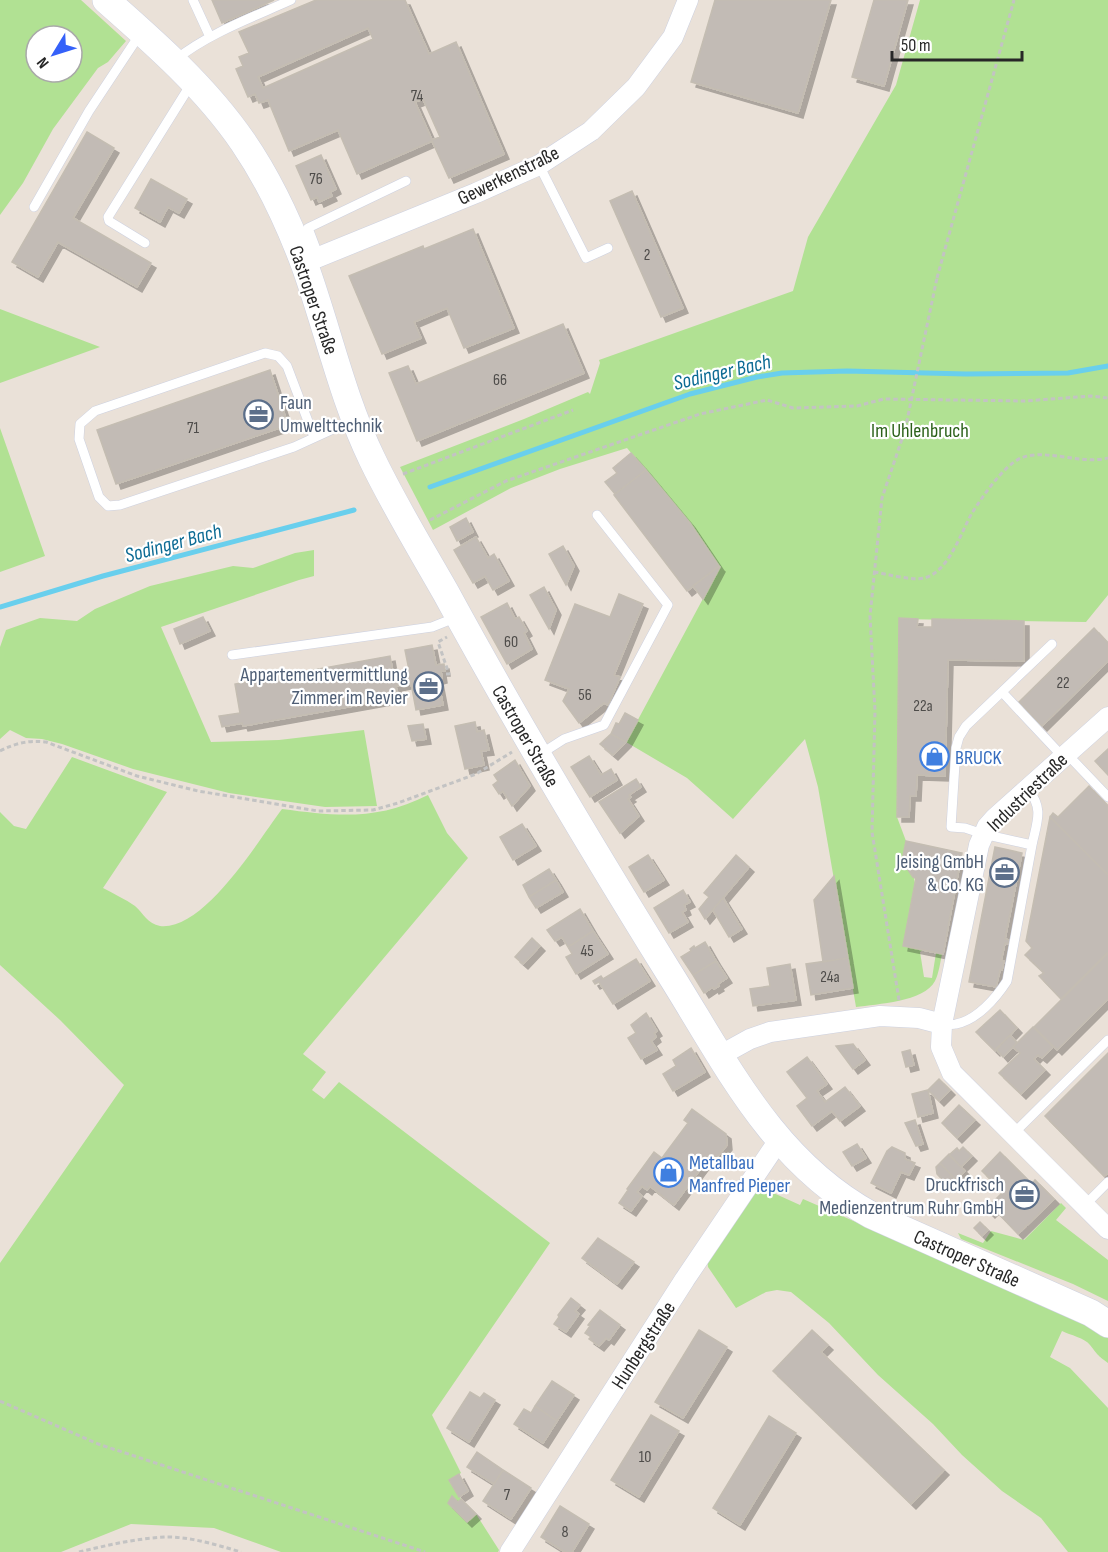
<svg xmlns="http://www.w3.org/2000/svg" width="1108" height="1552" viewBox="0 0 1108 1552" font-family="'Sofia Sans Condensed',sans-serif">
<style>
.green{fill:#b1e193;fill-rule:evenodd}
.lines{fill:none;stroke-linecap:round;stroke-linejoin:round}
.stream{stroke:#69cfed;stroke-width:5}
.building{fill:#c2bbb5;stroke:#c4bdb2;stroke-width:1.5;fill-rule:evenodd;filter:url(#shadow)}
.lane-casing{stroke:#cdd1e0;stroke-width:10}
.street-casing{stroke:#cdd1e0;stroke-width:21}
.secondary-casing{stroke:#cdd1e0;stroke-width:28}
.path{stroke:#c3c3c3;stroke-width:3;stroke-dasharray:4.5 3;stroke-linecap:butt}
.lane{stroke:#fff;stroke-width:9}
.street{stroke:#fff;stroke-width:20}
.secondary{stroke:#fff;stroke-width:27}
.path-bridge{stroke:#c3c3c3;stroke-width:3;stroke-dasharray:4.5 3;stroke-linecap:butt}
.labels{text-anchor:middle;stroke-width:4.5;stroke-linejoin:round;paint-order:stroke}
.number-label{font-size:16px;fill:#4e4c4a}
.street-label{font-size:20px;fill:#272727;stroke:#fff}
.service-label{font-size:20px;fill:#4e5e75;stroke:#fff;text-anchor:end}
.park-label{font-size:20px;fill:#2b6119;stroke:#fff}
.shop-label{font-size:20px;fill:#366cbe;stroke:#fff;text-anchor:start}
.water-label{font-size:21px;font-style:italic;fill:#0d6b94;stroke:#fff}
</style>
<defs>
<filter id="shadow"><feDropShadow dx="5" dy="5" stdDeviation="0" flood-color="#0004"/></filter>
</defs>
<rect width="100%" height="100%" fill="#eae1d8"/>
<path class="green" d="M0,0H81L126,41L108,62L98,68L53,129L23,183L0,215ZM36,36H72V72H36Z
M920,0H1108V595L1086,622L899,619L897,817L906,841L902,861L914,878L915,883L903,946L923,950L920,952L924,977L932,978L936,953L942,954C940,963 939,973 935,981C924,1002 877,1004 856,1007L818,787L805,739L733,819L687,778L626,742L720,567L690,523L627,448L560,469L511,488L433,530L400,467L524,419L588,392L590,394L600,363L599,360L793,291L808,237L896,85Z
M0,309L100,347L0,383Z
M0,428L45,556L0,572Z
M314,550V576L299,580L161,627L211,742L279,740L364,730L377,806L325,807L229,793L133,769L62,744L42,739L26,738L10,730L0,739V647L6,630L40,618L77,621L95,609L150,586L233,566L253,568L295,553Z
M72,757L167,792L103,888C114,894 125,899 135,906C143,913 148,924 160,926C204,931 258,841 282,809C336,816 377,821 428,795L447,833L468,858L303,1054L326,1072L312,1090L324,1099L339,1082L550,1243L432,1415L461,1473L449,1481L461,1499L458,1502L452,1497L448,1503L467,1522L476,1514L499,1550L498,1552H281L214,1528L131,1524L61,1552H0V1263L124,1085L60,1020L0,965V812L14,826L26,829Z
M765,1183L772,1185L769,1191L800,1205L803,1199L1079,1319L1108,1335V1363C1097,1355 1098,1355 1090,1345C1085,1338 1070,1335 1062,1331L1050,1357L1070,1368L1108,1408V1552H1068L1041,1518L1002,1491L962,1455L933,1424L878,1375L829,1323L791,1292L777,1290L766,1292L736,1308L708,1267L707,1256L757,1184Z
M1061,1203L1066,1208L1056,1220L1108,1260V1301L1073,1284L961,1239L958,1233L983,1243L991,1231L1024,1240Z"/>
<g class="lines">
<path class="stream" d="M430,487L690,394L757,377L782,373L847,371L966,374L1068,373L1108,366
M0,607L103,576L354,510"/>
</g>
<path class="building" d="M212,0H274L222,23Z
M316,0H405L429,54L456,42L504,154L449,178L432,141L357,174L338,130L289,151L268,100L259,103L255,94L248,97L236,69L243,66L239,57L249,53L239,32ZM368,28L373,39L263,88L258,77ZM423,99L440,137L432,140L415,102Z
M715,0H831L798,113L691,82Z
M874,0H908L884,86L852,77Z
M87,132L114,148L73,218L151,263L137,287L58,242L38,277L12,262Z
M321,155L336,189L330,192L332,196L319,202L317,197L311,200L296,166Z
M151,179L187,199L179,213L168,207L160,222L135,208Z
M632,191L683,308L661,317L610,201Z
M473,229L514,328L464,348L447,308L414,322L421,338L382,354L349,276L423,246L424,249Z
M563,324L584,373L417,441L389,373L408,366L416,384Z
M270,370L288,425L116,484L97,430Z
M631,453L646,470L615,494L605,482L617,473L613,468Z
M646,470L690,523L719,566L687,591L614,495Z
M466,518L473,532L457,541L450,527Z
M476,537L488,558L494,554L509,581L493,590L485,576L473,583L454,550Z
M563,546L574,566L566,585L549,554Z
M719,566L720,567L703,599L693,586Z
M544,587L556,610L549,629L530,595Z
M619,594L643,604L614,675L620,677L608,705L604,703L579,723L563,701L569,689L545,680L575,604L610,617Z
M507,603L515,619L519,617L527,631L524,633L532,649L507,664L481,617Z
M203,617L210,631L180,644L174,629Z
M899,618L918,619L917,627H932V619L1024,621V661L948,660L945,776L917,775L916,796H910L909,817H897Z
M1094,628L1108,643V661L1042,726L1019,702Z
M432,645L436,665L444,664L445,671H441L442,678L438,679L443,705L416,710L411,683L396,686L398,698L243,726L242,723L222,727L219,716L240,713L235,684L390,656L393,673L409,670L405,650Z
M625,713L638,720L626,742L611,734L616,723L619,724Z
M475,722L477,732L484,730L489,750L481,751L484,765L465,769L455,726Z
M423,724L426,739L412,741L408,726Z
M611,734L626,742L613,755L600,744Z
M1108,749V775L1095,761Z
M589,756L601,775L611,769L617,780L590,797L571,767Z
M515,760L530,786L512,806L503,791L499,794L493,785L498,781L494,775Z
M636,779L641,787L629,795L631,797L628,799L639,816L620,833L599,802Z
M1089,786L1108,806V875L1050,817L1053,813L1058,817Z
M1050,817L1108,875V952L1061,999L1039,976L1044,973L1025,955L1032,948L1026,941Z
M522,824L536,846L513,860L500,837Z
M906,841L962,853L943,954L903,946L916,878L913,877L902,861Z
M995,847L1022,853L1005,939L1009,940V944L1005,943L1001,961H1004L1002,970H1000L996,987L969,982Z
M648,855L664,880L644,892L629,867Z
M736,855L749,867L705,919L699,909L709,897L704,893Z
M549,869L556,880L529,897L523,885Z
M834,876L848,958L823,962L814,900Z
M556,880L563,892L536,908L529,897Z
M683,890L690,902L684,905L686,910L682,912L688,922L669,933L654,908Z
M723,898L742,929L729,937L713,910Z
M580,909L593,931L568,947L562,937L555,941L547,930Z
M593,931L608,954L576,974L566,957L572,954L568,947Z
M532,938L540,946L523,964L515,957Z
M705,942L716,961L693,975L681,957L691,951L690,949L694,946L695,948Z
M1108,953V999L1057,1050L1034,1027Z
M848,958L853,988L811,995L806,964Z
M636,959L650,981L613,1004L599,982L595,984L593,981L601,976L603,979Z
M716,961L727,978L718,984L719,986L714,989L713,987L704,993L693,975Z
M790,964L796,1000L753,1006L750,989L770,986L767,968Z
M1000,1010L1017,1028L995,1051L976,1032Z
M646,1013L657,1031L654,1033L656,1037L651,1041L657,1050L641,1059L628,1038L636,1033L631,1025Z
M1033,1027L1053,1047L1042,1058L1038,1055L1034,1059L1045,1070L1021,1094L999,1073L1020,1053L1013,1047Z
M1010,1035L1017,1043L1003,1057L996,1049Z
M853,1044L865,1060L853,1069L836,1046Z
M691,1048L705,1072L673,1091L663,1074L676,1066L673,1060Z
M910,1050L914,1065L906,1067L902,1052Z
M1108,1053V1173L1104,1176L1045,1116Z
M807,1057L827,1084L817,1091L825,1102L845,1087L860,1106L840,1121L832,1111L812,1126L797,1106L807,1098L787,1072Z
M939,1079L950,1090L939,1101L928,1090Z
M928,1090L933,1113L918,1117L912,1094Z
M959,1105L975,1120L957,1138L942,1123Z
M692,1109L726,1134L727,1145L715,1160L710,1156L674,1205L650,1186L647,1190L642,1186L637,1192L642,1196L631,1211L619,1203L628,1190L627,1189L654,1152L662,1158L688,1123L684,1120Z
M915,1120L923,1144L916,1146L905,1123Z
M857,1144L866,1158L852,1166L843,1152Z
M892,1147L905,1153V1159L915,1163L909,1175L901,1172L891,1193L871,1183L887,1151Z
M963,1147L972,1156L961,1167L949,1155L957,1148L959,1151Z
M1000,1152L1032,1184L1035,1180L1054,1199L1018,1234L994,1209L990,1213L986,1209L1003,1192L982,1171Z
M949,1154L965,1171L956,1180L940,1163Z
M940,1163L956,1180L949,1187L937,1174L936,1167Z
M980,1222L988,1230L982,1236L974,1228Z
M598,1238L634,1262L617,1284L582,1258Z
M571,1298L580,1305L575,1311L579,1314L566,1332L554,1324L559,1317L558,1315Z
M600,1310L620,1325L609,1340L606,1338L599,1346L589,1339L591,1337L585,1333L590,1326L588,1325Z
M699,1330L727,1347L683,1418L655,1402Z
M812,1330L828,1345L821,1352L944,1470L911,1504L773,1371Z
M552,1381L574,1395L557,1421L535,1406Z
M470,1392L480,1398L484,1393L495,1400L469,1442L447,1428Z
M535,1406L557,1421L543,1443L514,1424L524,1409L531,1413Z
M651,1415L679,1431L639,1497L611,1480Z
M769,1416L796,1433L740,1525L713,1508Z
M477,1452L503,1470L494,1484L467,1467Z
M503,1470L531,1488L511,1519L483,1501Z
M459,1474L468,1491L459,1497L449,1480Z
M452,1496L458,1502L461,1499L476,1514L467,1522L448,1503Z
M560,1506L589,1524L572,1552H565L541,1537Z"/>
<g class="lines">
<defs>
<path id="lane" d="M193,0L210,37
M175,60C209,33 251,18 291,0
M539,165L586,258L608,248
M34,207L89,111L140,34
M145,243L109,221L108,217L191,84
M319,257L308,228L406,181
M314,437L287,366L278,356L265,353L95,411L80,424L79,439L99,497L108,506L120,505L294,447L353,420
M232,655L432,627L457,617
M1002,692L1063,757
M1067,754L1108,797
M539,755L564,739L604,725L668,605L597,515
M1028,789C1044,809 1037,821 1032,845
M942,1024C946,1024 952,1025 956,1024C977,1020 996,998 1007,981L1032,845L983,834L965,828L951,827L956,748L959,737L966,726L1052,644
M1013,1134L1108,1040
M1084,1206L1108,1182"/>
<path id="street" d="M304,263L476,193L539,165L591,131L636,87L673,37L688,0
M1108,717L995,818L987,827L979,845L942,1024L941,1047L952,1073L1108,1229
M721,1055L750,1039L770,1032L880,1016L919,1018L942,1024
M510,1552L685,1279L779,1140"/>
<path id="secondary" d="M106,0C155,43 206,88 243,142C269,180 289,223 305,266C328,330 342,397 372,459C394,505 421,549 446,593C516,722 591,847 668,971C726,1063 772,1161 871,1215L1091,1313L1108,1324"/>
</defs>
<use href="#lane" class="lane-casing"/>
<use href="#street" class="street-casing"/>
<use href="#secondary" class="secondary-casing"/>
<path class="path" d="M937,278L1014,0
M403,474L573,410
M430,520L506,481L700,414L767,400L793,408L857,406L884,399L1025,401L1091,396L1108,398
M874,572C887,574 912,581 924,578C949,572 961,532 972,513C983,496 1003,466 1021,458C1046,448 1081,465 1108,458
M446,674H449L438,642L447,637
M0,751C16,743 28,740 46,742L137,776L198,791L318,811L373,810L398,803L476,774L512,752
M899,1000L872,832L875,711L870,616L882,498L905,430
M0,1401L98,1444L425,1552
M79,1552C108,1545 138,1538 167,1537C192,1537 217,1545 241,1552"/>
<use href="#lane" class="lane"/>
<use href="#street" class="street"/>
<use href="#secondary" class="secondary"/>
<path class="path-bridge" d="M905,430L937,278"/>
</g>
<defs>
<symbol id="office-ring" viewBox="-11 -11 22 22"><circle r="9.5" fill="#fff" stroke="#5c6f8a" stroke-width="1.5"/><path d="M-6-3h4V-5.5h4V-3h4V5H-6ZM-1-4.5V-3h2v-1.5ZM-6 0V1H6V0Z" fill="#5c6f8a"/></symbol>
<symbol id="shop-ring" viewBox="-11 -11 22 22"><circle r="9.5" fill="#fff" stroke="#3f7fe0" stroke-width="1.5"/><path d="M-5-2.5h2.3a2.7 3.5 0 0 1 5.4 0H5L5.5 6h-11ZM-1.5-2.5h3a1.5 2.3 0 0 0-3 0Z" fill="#3f7fe0"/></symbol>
</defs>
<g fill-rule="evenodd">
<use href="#office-ring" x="242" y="398" width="33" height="33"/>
<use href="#office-ring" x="412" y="670" width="33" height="33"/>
<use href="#shop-ring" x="918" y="740" width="33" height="33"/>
<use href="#office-ring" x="988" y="856" width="33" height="33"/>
<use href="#shop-ring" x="652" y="1156" width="33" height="33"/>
<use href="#office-ring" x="1008" y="1178" width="33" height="33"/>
</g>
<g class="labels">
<g class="number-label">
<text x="417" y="101">74</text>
<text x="316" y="184">76</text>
<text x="647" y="260">2</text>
<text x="500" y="385">66</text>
<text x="193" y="433">71</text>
<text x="511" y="647">60</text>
<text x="1063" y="688">22</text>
<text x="585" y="700">56</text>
<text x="923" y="711">22a</text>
<text x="587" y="956">45</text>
<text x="830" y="982">24a</text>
<text x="645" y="1462">10</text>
<text x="507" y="1500">7</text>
<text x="565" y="1537">8</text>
</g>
<g class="street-label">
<text transform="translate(508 175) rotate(-26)" y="7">Gewerkenstraße</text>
<text transform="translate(314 300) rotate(71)" y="7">Castroper Straße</text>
<text transform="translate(526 736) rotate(60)" y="7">Castroper Straße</text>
<text transform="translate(1027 792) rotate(-44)" y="7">Industriestraße</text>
<text transform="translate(967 1258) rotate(24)" y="7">Castroper Straße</text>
<text transform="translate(643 1345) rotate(-57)" y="7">Hunbergstraße</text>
</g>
<g class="service-label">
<text x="280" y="409" text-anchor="start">Faun<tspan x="280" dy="23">Umwelttechnik</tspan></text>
<text x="408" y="681">Appartementvermittlung<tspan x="408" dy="23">Zimmer im Revier</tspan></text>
<text x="984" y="868">Jeising GmbH<tspan x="984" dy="23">&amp; Co. KG</tspan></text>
<text x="1004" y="1191">Druckfrisch<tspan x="1004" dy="23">Medienzentrum Ruhr GmbH</tspan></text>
</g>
<g class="park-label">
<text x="920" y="437">Im Uhlenbruch</text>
</g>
<g class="shop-label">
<text x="955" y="764">BRUCK</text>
<text x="689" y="1169">Metallbau<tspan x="689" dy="23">Manfred Pieper</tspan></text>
</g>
<g class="water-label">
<text transform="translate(722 372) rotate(-13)" y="7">Sodinger Bach</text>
<text transform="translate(173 543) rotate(-15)" y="7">Sodinger Bach</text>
</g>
</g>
<g transform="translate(54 54) rotate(232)"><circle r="28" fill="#ffffff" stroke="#a9a9a9" stroke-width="1.5"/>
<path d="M0-4.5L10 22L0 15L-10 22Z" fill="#3561f9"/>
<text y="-9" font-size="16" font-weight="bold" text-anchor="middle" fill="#272727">N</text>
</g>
<path d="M892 51v9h130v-9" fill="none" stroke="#272727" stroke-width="3"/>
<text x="901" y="51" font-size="18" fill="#272727" stroke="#ffffff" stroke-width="4.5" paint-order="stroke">50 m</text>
</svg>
